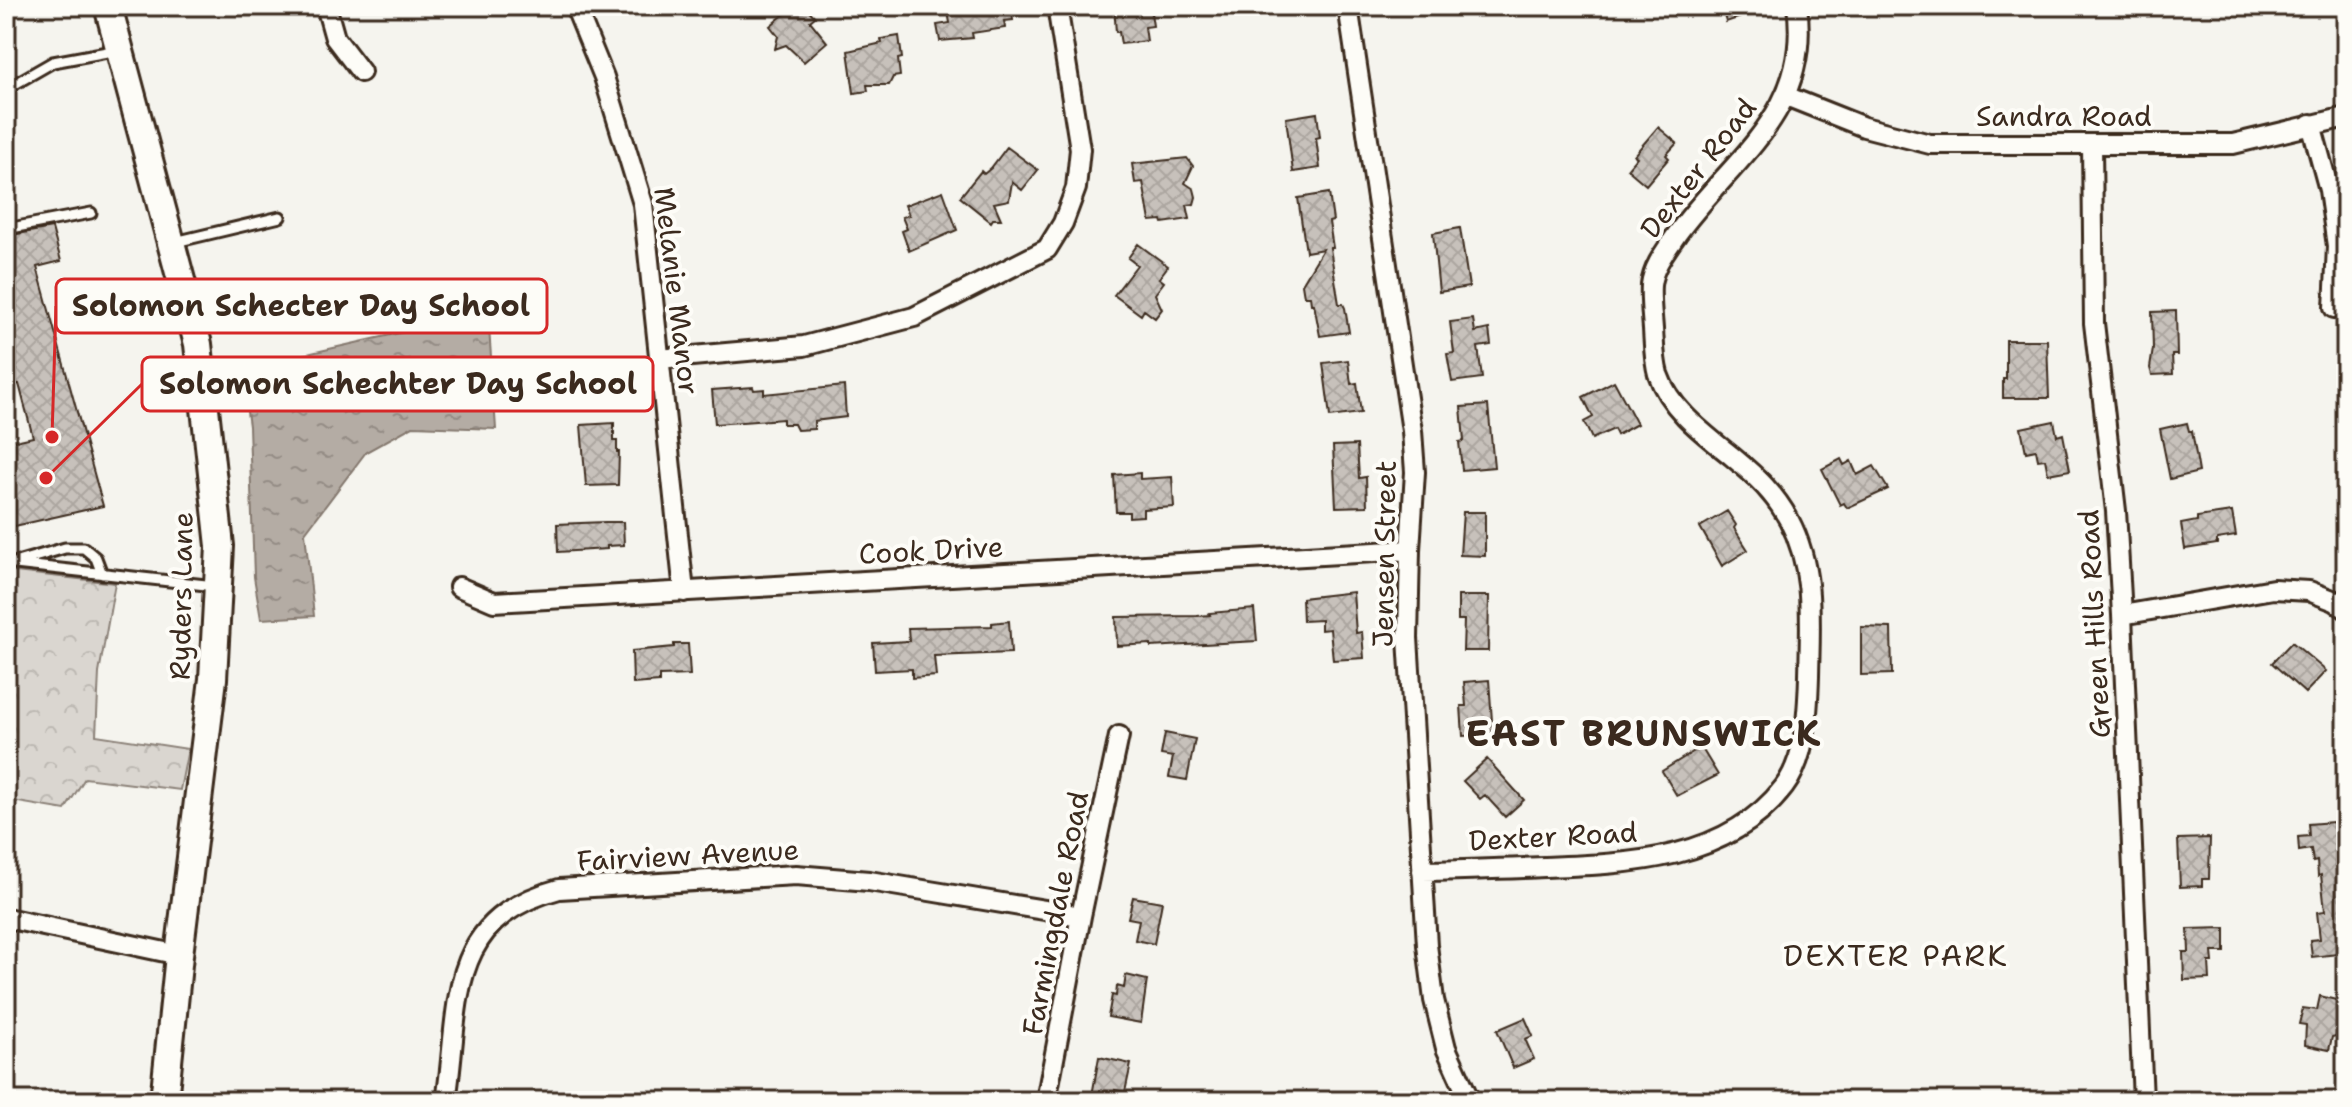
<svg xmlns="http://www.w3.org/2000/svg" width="2352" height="1107" viewBox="0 0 2352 1107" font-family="'Shantell Sans',sans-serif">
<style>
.forest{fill:url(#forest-crowns);stroke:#8a8077;stroke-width:2}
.water{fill:url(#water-ripples);stroke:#84786e;stroke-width:2}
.building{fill:url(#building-cross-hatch);stroke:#3b2a1e;stroke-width:2}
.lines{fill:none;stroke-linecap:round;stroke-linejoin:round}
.lane-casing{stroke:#3b2a1e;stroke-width:15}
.street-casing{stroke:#3b2a1e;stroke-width:24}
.secondary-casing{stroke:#3b2a1e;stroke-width:32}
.lane{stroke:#fdfcf7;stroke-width:9}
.street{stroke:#fdfcf7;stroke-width:18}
.secondary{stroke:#fdfcf7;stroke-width:26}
.labels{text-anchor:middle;stroke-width:8;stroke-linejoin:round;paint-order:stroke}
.street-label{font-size:28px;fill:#3b2a1e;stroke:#fdfcf7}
.neighbourhood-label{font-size:30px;letter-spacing:2px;fill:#3b2a1e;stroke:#fdfcf7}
.district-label{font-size:36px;font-weight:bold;letter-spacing:2px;fill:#3b2a1e;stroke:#fdfcf7}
.leader{fill:none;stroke:#d62828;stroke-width:3}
.callout-dot{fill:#d62828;stroke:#fdfcf7;stroke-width:3}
.callout{fill:#fdfcf7;stroke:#d62828;stroke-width:3}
.callout-label{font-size:30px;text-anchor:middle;font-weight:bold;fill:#3b2a1e}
</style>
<defs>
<pattern id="forest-crowns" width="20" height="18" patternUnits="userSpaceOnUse" patternTransform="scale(2)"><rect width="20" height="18" fill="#dad6d0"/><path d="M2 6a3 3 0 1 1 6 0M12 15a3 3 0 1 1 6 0" fill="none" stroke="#bcb8b2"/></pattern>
<pattern id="water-ripples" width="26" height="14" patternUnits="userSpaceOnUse" patternTransform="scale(2)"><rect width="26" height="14" fill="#b4aca4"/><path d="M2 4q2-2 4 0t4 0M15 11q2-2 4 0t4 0" fill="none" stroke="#948c85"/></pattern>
<pattern id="building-cross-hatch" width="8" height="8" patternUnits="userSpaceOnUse" patternTransform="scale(2)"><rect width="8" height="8" fill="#c7c1bb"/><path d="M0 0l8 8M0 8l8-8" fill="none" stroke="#aca6a0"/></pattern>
</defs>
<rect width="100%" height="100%" fill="#f5f4ee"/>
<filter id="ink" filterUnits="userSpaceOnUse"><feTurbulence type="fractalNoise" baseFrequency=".0125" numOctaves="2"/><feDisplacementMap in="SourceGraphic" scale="16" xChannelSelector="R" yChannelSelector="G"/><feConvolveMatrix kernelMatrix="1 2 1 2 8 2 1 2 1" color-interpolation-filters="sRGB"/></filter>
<g filter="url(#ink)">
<path class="forest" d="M6,571L115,583L99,673L96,735L188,749L180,790L85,778L65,810L6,800Z"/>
<path class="water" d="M488,313L496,429L413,426L366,452L305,533L314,616L261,619L254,577L249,426L241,369Z"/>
<path class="building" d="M794,6H805L815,17L810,21L827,42L804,62L786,45L775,49L778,36L770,26Z
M947,6H1011L1013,20L1004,21L1005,28L972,33L973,38L940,41L937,25L950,23Z
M1114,6H1150L1153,26L1145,27L1147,41L1121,44L1119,32H1116Z
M1721,6H1765V9L1726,22Z
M899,36L902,58L898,59L900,76L893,77L889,85H867L868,91L854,93L848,51L882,43L881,39Z
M1317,113L1320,137L1316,138L1320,168L1293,172L1286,118Z
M1658,127L1677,143L1666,155L1669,158L1646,185L1627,169L1637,157L1634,155Z
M1007,147L1038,170L1022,190L1012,182L1009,200L994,203L1001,219H993L991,222L960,197L981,171L984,174L991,168Z
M1187,158L1193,166L1185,183L1194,189L1196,197L1194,204L1187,205L1190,219L1163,223L1162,220L1150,221L1143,182L1135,183L1132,164Z
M943,191L957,230L909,251L902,231L907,229L902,217L909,215L905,205Z
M1329,193L1333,221L1329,222L1333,248H1330L1339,304H1343L1345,308L1349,332L1320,336L1314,304H1311L1310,296H1304L1302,284L1323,249L1306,252L1298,198Z
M52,228L61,261L37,267L103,506L6,528V443L33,437L19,384L6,386V236Z
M1460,228L1469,287L1439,292L1433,233Z
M1138,244L1168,266L1159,278L1164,282L1155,294L1162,309L1155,318L1144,310L1141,315L1114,295L1137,265L1128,258Z
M2176,311L2177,355H2172L2173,374L2152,375L2150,368L2153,349L2152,312Z
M1473,319L1475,332L1489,329L1491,345L1478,347L1482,378L1452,382L1447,354L1454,353L1450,322Z
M2006,340H2047L2049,398H2003V379H2006Z
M1348,360L1351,384L1357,383L1361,413L1330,417L1323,363Z
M1614,381L1637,424L1617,435L1614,429L1592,439L1584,422L1593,417L1583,397Z
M844,386L846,417L814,421V429L797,430L794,424H783V419L715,424L712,390L753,387L754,390L764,389V394Z
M1488,405L1494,467L1462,470L1459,442L1464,441L1461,407Z
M2054,421L2057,436L2063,434L2070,470L2048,474L2045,459L2038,460L2036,450L2026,452L2021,428Z
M614,423V441H617V452H619L618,485L586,486L581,425Z
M2187,423L2189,431H2192L2199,472L2170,479L2160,429Z
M1357,445L1359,478L1366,477L1367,506L1336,507L1333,446Z
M1841,459L1844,465L1851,461L1857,475L1874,466L1888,489L1847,508L1844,503L1840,505L1822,469Z
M1140,473V479L1172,477L1174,507L1143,509V516L1129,517V512H1116L1114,475Z
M1727,511L1736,525L1734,528L1748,550L1722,566L1700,527Z
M1463,512H1485V556L1460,555Z
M2232,512L2236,536L2217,539V544L2185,549L2181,524L2197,521V517Z
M605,522H623L624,545L607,546V549L558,552L557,524Z
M1353,592L1356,633L1362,632L1364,658L1333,660L1330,629L1321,630V620L1303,621L1302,598Z
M1458,596H1489L1488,651H1463L1464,620H1458Z
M1254,609L1257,641L1151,647V644L1117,646L1116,617L1197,616L1210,615L1209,613Z
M1009,621L1011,653L934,656L936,676L912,678V669L875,671L873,643L909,641L908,628L992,626V623Z
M1861,627L1891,628L1892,674L1861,675Z
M2292,642L2326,671L2305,693L2272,663Z
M674,644H688L690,675L659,676V682L633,684L632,651L674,647Z
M1489,680L1493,734L1463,736L1461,706H1466L1464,682Z
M1165,733L1195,739L1187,780L1169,777L1173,757L1161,755Z
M1701,747L1718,775L1677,796L1662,771Z
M1487,759L1524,800L1505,817L1485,795L1480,799L1463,781Z
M2333,822L2335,836H2340L2344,873L2338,874L2346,934V953L2312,957L2310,940L2320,939L2317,912L2325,911L2321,875L2318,876L2317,861L2313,862L2311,849L2299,851L2298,837L2309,836L2308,824Z
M2210,838L2209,879H2202V886L2180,887L2178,839Z
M1133,897L1162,902L1154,944L1135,940L1139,920L1128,918Z
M2225,928V952H2212L2213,962H2209L2210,979L2184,980L2183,952H2189L2188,929Z
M1126,975L1147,980L1141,1023L1108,1017L1112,995L1116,996L1117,986L1124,988Z
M2320,996L2344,1002L2336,1036L2332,1037L2329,1050L2305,1045L2306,1025L2299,1024L2303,1008L2317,1010Z
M1525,1018L1533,1036L1525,1039L1534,1059L1513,1068L1497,1030Z
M1099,1057L1131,1064L1125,1092L1115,1090L1113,1101H1091Z"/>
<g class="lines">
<defs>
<path id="lane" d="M6,89L53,62L118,50
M6,229L91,213
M175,242L280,217
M17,562L65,548H84L96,558L102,574
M6,563L215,586"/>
<path id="street" d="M326,6L335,38L361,72
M575,6L604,77L643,204L684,592
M1348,6L1412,431L1415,472L1410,550L1408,638L1427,945L1434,1000L1446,1048L1470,1101
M1786,96L1864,127L1930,144H2233L2346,117
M2311,124L2329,190L2337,246L2334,308
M2092,144L2094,323L2116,511L2122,615L2143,1101
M659,359L804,346L914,317L1047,249L1063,223L1076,188L1080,149L1057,6
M459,587L494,602L1410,550
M2122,615L2273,589L2309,591L2335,601L2346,609
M1422,871C1463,870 1503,869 1544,867C1629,864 1727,861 1784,787C1806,758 1808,711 1809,676C1810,622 1815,569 1789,520C1775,494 1757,477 1734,458C1707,436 1670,410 1658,374C1654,360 1654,344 1653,329C1652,315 1650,299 1651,285C1653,266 1667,249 1677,234C1732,158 1812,113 1797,6
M6,918L179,955
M446,1101C461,1007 443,920 559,889L796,875L869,881L1081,916
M1046,1101L1081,916L1119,736"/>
<path id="secondary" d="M108,6L198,344L220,546L213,679L179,955L164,1101"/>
</defs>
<use href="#lane" class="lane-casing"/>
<use href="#street" class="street-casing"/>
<use href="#secondary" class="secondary-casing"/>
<use href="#lane" class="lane"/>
<use href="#street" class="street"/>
<use href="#secondary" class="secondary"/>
</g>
</g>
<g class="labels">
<g class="street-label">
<text x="2064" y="126">Sandra Road</text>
<text transform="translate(1698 168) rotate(-52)" y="10">Dexter Road</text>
<text transform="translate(677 291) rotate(83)" y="10">Melanie Manor</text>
<text transform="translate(931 550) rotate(-3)" y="10">Cook Drive</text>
<text transform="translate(1384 554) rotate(-89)" y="10">Jensen Street</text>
<text transform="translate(181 596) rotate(-89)" y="10">Ryders Lane</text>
<text transform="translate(2094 624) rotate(-93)" y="10">Green Hills Road</text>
<text transform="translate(1553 836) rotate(-3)" y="10">Dexter Road</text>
<text transform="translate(688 855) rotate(-3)" y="10">Fairview Avenue</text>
<text transform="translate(1055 913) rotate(-79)" y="10">Farmingdale Road</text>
</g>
<g class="neighbourhood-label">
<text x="1896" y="966">DEXTER PARK</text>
</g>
<g class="district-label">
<text x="1644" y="746">EAST BRUNSWICK</text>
</g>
</g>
<path class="leader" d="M52 437L56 306M46 478L142 384"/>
<g class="callout-dot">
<circle cx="52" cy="437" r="8"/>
<circle cx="46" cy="478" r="8"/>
</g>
<g class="callout">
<rect x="56" y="279" width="491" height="54" rx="8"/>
<rect x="142" y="357" width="511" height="54" rx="8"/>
</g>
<g class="callout-label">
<text x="301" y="316">Solomon Schecter Day School</text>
<text x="398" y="394">Solomon Schechter Day School</text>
</g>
<rect width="2352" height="1107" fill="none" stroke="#fdfcf7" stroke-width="32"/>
<rect x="16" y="16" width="2320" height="1075" fill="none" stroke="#3b2a1e" stroke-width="3" filter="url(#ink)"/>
</svg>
